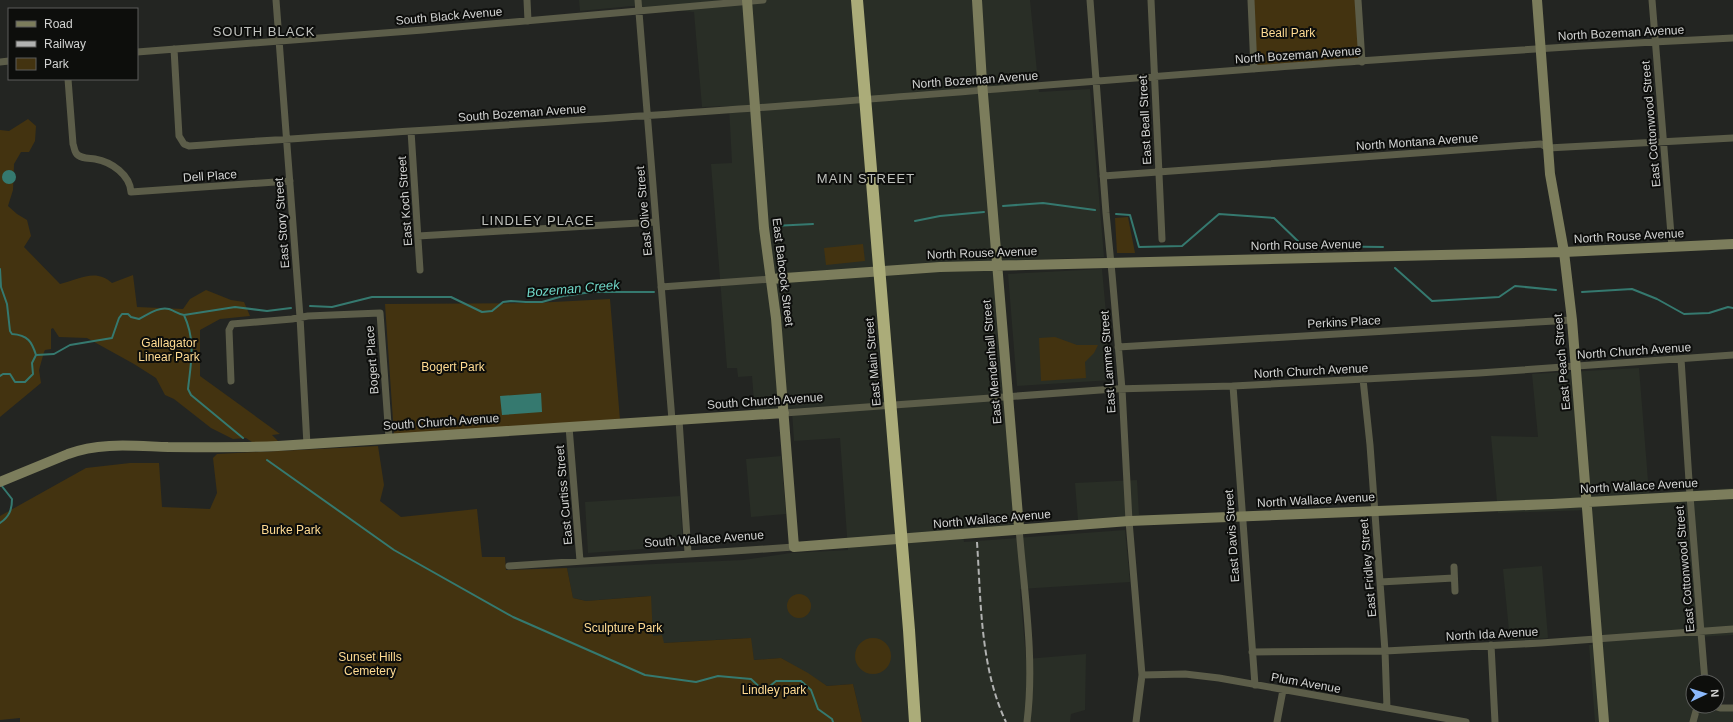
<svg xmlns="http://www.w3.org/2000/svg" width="1733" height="722" viewBox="0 0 1733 722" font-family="Helvetica,sans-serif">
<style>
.built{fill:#292e26}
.green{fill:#433310}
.water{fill:#35796f}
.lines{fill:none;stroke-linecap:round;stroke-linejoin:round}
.stream{stroke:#35796f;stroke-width:2}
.street{stroke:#5c5d49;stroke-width:7}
.secondary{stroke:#7c7d5c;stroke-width:10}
.highway{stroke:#abac79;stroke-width:12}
.rail{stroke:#b1b2b1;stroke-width:2;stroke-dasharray:6 3;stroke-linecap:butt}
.labels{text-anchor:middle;stroke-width:4;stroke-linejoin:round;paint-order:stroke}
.street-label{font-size:12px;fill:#d2d3d2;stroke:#0d0e0c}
.park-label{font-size:12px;fill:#ffdb92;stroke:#0d0e0c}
.neighbourhood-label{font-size:13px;letter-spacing:1px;fill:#bfc1bd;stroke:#0d0e0c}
.water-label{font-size:13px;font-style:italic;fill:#70d8c9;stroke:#0d0e0c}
</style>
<rect width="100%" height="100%" fill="#232522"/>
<path class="built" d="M579,0H1030L1039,92L1090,89L1104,257L994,261L1014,526L963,532L964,542L1125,530L1130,582L1020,589L1026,659L1086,654L1085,710L1071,714L1070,722H862L853,684L827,686L781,658L754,660L750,638L663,643L653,636L650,596L586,601L573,598L567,568L743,560L791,553L848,550L840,438L794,441L792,411L755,414L752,376L738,377L737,368H727L711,164L732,163L729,106L702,107L694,12L632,6L580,11Z
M1102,269L1112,380L1017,386L1008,274Z
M1639,368L1649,493L1733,488V635L1698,637L1701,682H1693V706H1709L1716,711H1733V722H1595L1589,645L1602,644L1591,510L1498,513L1491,436L1538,437L1532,374Z
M781,456L786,514L751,517L746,459Z
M1137,480L1139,515L1078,520L1075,483Z
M680,496L683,546L588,553L585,502Z
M1542,566L1548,638L1510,641L1503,569Z"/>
<path class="green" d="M1251,0H1359L1362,62L1254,69Z
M28,119L36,126L35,141L29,152H21L14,164L13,190L8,206L17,214L27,220L31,236L24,247L60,284C79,279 96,268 112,283L133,275L137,307L183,309L190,299L206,290L231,300L244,302L250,316L220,319L200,330V376L280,434L272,435L279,442H252L246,438L233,439L211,428L174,399L165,395L156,378L134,364L87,338L59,337L53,328L51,329V349L45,350L44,352L39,370L41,383L0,417V130L9,131Z
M1128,217L1135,253H1117L1115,218Z
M863,244L865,261L826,265L824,248Z
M610,299L620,420L394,435L385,304L534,303Z
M1055,337L1077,345H1098L1094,353L1085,362L1086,378L1041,381L1039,338Z
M378,446L384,485L380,501L401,517L477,509L482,557H505L506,570L567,568L573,598L586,601L651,596L653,636L662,635L664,643L751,638L754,660L781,658L808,673L827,686L853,684L862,722H20V718L0,720V516L86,468L130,463H159L162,507L210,509L217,493L213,458L217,454Z
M787 606a12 12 0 1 1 24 0a12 12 0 1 1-24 0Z
M855 656a18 18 0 1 1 36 0a18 18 0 1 1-36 0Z"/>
<path class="water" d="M2 177a7 7 0 1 1 14 0a7 7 0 1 1-14 0Z
M541,393L542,412L502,415L500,396Z"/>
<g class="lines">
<path class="stream" d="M1003,206L1043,203L1095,210
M1116,214L1130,215L1139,247L1182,246L1219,214L1274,218L1303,246L1383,247
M915,221L940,216L984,212
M773,226L813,224
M1395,268L1432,301L1499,297L1515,286L1556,290
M0,269L1,287L7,304L10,331L12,334C28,335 32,342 36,355
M1582,292L1632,289L1657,299L1684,314L1709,313L1728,307L1733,308
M310,306L332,307L372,297H451L482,312L492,311L503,302L511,301L526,302H542L563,296L592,292H654
M184,315C196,341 191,362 188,389L191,395L243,438
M36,355L54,354L70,345L112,338L119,318L122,314H128L131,317L139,319C147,315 159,306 169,309C175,311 178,314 184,315L235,307L267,311L291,308
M0,376L3,374H10L15,382H25L33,374L32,363L36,355
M267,460L394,550L513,617L645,675L696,682L718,676L751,679L764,691L776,681H801L811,690L818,709L832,719L833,722
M0,523C9,517 12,510 12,499L1,485"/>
<path class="street" d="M276,0L300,317L307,445
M527,0L528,21
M638,0L672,420
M1090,0L1106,213L1112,274L1122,389L1129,521L1142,675L1136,722
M1151,0L1162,239
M1251,0L1254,69
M1358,0L1362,62
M1652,0L1672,247
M174,49L179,136L184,144L189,146C391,131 593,121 794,105C1107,81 1420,53 1733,38
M137,52L423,30L763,0
M0,62L9,61
M68,79L73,144C74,146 74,150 76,153C80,159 89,158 95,159C112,162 130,175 131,192L290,181
M411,131L420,270
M1103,176L1541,144L1548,148L1733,138
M418,236L656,222
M661,287L771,279
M1118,347L1572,320
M1681,359L1690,496L1705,682
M1363,379L1370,445L1385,651L1387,708
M231,381L229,330L232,324L292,319L308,316L380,313L389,438
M1233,386L1255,685
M784,413L1114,389L1233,386L1479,373L1733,355
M679,420L688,553
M569,427L580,561
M1019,528C1024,591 1035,659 1027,722
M509,566L794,547
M1454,567L1455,591
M1380,582L1454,578
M1491,645L1495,722
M1252,652L1385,651L1541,643L1733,629
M1142,675L1185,674L1219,678L1466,722
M1713,706L1720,708H1733
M1277,722L1283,690
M1693,722L1696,711L1705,706"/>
<path class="secondary" d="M747,0L764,228L776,318L794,547L1129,521L1552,504L1733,494
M977,0L982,82L1019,528
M1537,0L1550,174L1564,252L1572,320L1604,722
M771,279L940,267L1564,252L1733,244
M0,482L68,454C100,442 134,446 168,447C205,447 241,448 278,446L784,413"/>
<path class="highway" d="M857,0L909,630L915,722"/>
<path class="rail" d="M977,542C981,601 980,667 1006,722"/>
</g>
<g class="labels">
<g class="street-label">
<text transform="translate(449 16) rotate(-5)" y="4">South Black Avenue</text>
<text transform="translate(1621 33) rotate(-3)" y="4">North Bozeman Avenue</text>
<text transform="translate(1298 55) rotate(-4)" y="4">North Bozeman Avenue</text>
<text transform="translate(975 80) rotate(-4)" y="4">North Bozeman Avenue</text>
<text transform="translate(522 113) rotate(-4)" y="4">South Bozeman Avenue</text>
<text transform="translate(1145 120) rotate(-93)" y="4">East Beall Street</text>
<text transform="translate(1651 124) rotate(-95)" y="4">East Cottonwood Street</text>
<text transform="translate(1417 142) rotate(-4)" y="4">North Montana Avenue</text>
<text transform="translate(210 176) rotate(-4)" y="4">Dell Place</text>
<text transform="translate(405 201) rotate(-94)" y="4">East Koch Street</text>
<text transform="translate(644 211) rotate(-95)" y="4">East Olive Street</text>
<text transform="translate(282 223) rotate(-94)" y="4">East Story Street</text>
<text transform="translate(1629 236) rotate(-3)" y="4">North Rouse Avenue</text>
<text transform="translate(1306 245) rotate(-1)" y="4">North Rouse Avenue</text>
<text transform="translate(982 253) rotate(-2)" y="4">North Rouse Avenue</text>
<text transform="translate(783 272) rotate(83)" y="4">East Babcock Street</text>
<text transform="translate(1344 322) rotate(-3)" y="4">Perkins Place</text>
<text transform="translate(1634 351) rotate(-4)" y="4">North Church Avenue</text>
<text transform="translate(372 360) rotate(-94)" y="4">Bogert Place</text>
<text transform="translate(873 362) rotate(-95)" y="4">East Main Street</text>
<text transform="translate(992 362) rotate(-95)" y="4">East Mendenhall Street</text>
<text transform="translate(1108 362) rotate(-94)" y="4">East Lamme Street</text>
<text transform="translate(1562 362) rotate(-95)" y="4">East Peach Street</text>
<text transform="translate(1311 371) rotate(-3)" y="4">North Church Avenue</text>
<text transform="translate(765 401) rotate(-4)" y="4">South Church Avenue</text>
<text transform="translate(441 422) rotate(-4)" y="4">South Church Avenue</text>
<text transform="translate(1639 486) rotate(-3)" y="4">North Wallace Avenue</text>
<text transform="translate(564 495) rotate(-95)" y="4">East Curtiss Street</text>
<text transform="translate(1316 500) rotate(-3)" y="4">North Wallace Avenue</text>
<text transform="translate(992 519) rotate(-5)" y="4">North Wallace Avenue</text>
<text transform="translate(1232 536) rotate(-94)" y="4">East Davis Street</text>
<text transform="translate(704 539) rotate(-4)" y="4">South Wallace Avenue</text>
<text transform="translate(1368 568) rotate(-95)" y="4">East Fridley Street</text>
<text transform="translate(1685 569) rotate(-95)" y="4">East Cottonwood Street</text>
<text transform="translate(1492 634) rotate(-3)" y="4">North Ida Avenue</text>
<text transform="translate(1306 683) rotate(10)" y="4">Plum Avenue</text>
</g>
<g class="park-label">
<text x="1288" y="37">Beall Park</text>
<text x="169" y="347">Gallagator<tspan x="169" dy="14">Linear Park</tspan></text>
<text x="453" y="371">Bogert Park</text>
<text x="291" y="534">Burke Park</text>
<text x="623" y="632">Sculpture Park</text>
<text x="370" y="661">Sunset Hills<tspan x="370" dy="14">Cemetery</tspan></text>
<text x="774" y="694">Lindley park</text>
</g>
<g class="neighbourhood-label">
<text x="264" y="36">SOUTH BLACK</text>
<text x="866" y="183">MAIN STREET</text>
<text x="538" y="225">LINDLEY PLACE</text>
</g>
<g class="water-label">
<text transform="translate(573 288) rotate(-5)" y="5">Bozeman Creek</text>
</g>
</g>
<rect x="8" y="8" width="130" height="72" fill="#0d0e0c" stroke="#5c5d5b"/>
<rect x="16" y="21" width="20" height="6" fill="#7c7d5c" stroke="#5c5d5b"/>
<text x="44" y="28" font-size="12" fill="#d2d3d2">Road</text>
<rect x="16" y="41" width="20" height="6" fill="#b1b2b1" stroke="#5c5d5b"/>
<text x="44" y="48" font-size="12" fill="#d2d3d2">Railway</text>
<rect x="16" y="58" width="20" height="12" fill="#433310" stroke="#5c5d5b"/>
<text x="44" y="68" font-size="12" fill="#d2d3d2">Park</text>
<g transform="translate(1705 694) rotate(86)"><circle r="19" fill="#0d0e0c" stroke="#5c5d5b"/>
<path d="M0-3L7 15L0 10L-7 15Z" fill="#8bb9fc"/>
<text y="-6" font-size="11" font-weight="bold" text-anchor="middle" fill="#d2d3d2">N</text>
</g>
</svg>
